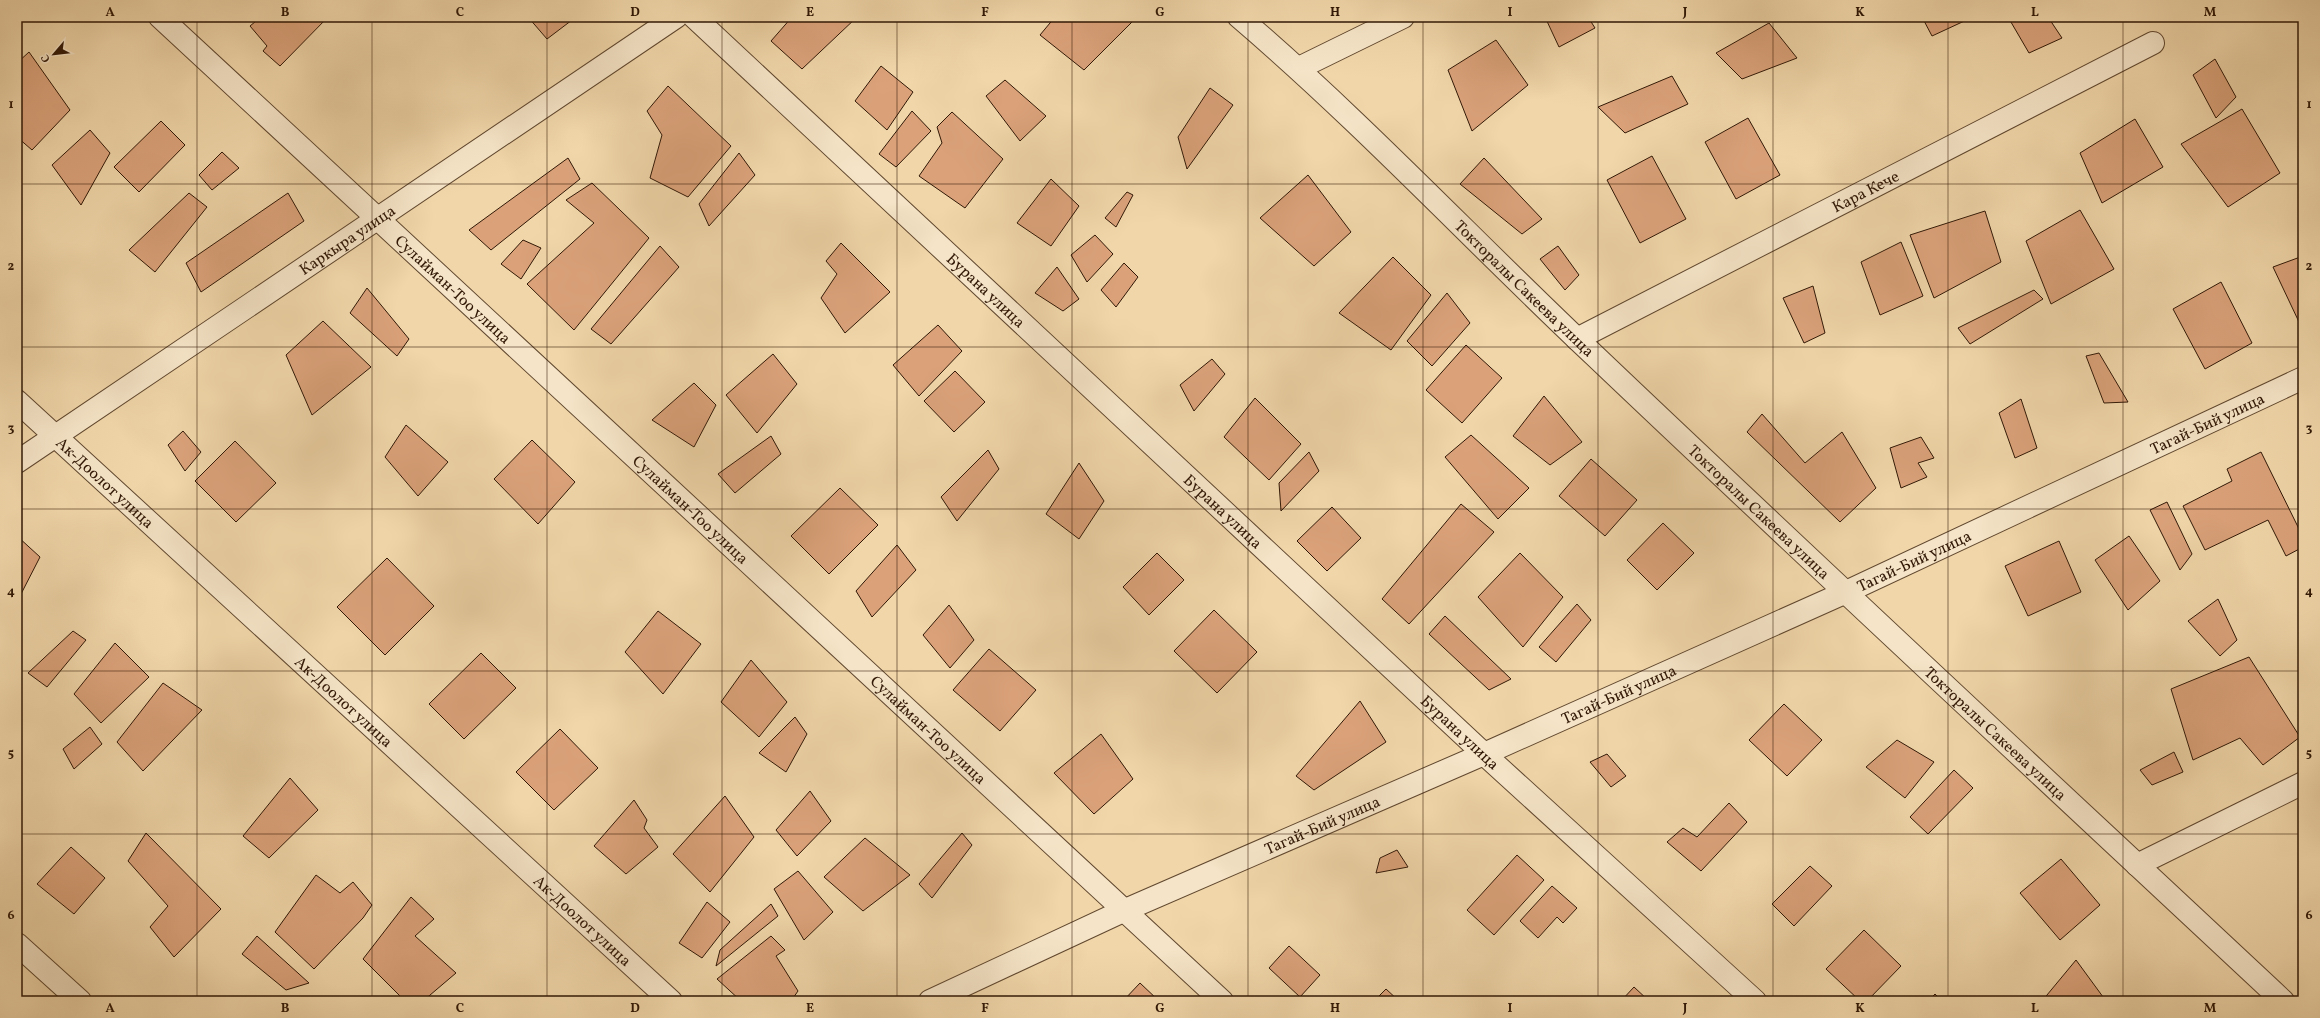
<svg xmlns="http://www.w3.org/2000/svg" width="2320" height="1018" viewBox="0 0 2320 1018" font-family="Vollkorn,serif">
<style>
.building{fill:#dba27a;stroke:#311806}
.lines{fill:none;stroke-linecap:round;stroke-linejoin:round}
.minor-casing{stroke:#61482f;stroke-width:24}
.tertiary-casing{stroke:#61482f;stroke-width:24}
.minor{stroke:#f5e4c7;stroke-width:22}
.tertiary{stroke:#f5e4c7;stroke-width:22}
.grid{fill:none;stroke:#311806;stroke-width:1;stroke-opacity:0.55}
.labels{text-anchor:middle;stroke-width:4;stroke-linejoin:round;paint-order:stroke}
.street-label{font-size:16px;fill:#311806;stroke:#f5e4c7}
.neatline{fill:none;stroke:#311806;stroke-width:1.5}
.grid-label{font-size:13px;text-anchor:middle;font-weight:bold;fill:#311806}
</style>
<rect width="100%" height="100%" fill="#f0d6a9"/>
<filter id="stains"><feTurbulence type="fractalNoise" baseFrequency=".005" numOctaves="4"/><feColorMatrix values="0 0 0 0 .2 0 0 0 0 .09 0 0 0 0 .02 0 0 0 .5 -.17"/></filter>
<radialGradient id="worn" r=".72"><stop offset=".6" stop-color="#630" stop-opacity="0"/><stop offset="1" stop-color="#630" stop-opacity=".3"/></radialGradient>
<path class="building" d="M261,17H328L280,66L263,51L267,46L250,26Z
M528,17H576L547,39Z
M792,17H857L802,69L771,41Z
M1055,17H1126L1132,22L1084,70L1040,35Z
M1545,17H1588L1595,28L1559,47Z
M1922,17H1973L1932,36Z
M2008,17H2048L2062,38L2029,53Z
M1769,23L1797,58L1742,79L1716,53Z
M1496,40L1528,85L1472,131L1448,70Z
M29,52L70,110L32,150L17,137V63Z
M2215,59L2236,97L2216,118L2193,75Z
M881,66L913,92L887,130L855,101Z
M1672,76L1688,104L1625,133L1598,107Z
M1005,80L1046,116L1020,141L986,96Z
M668,86L731,146L688,197L650,178L662,135L647,111Z
M1210,88L1233,105L1187,169L1178,137Z
M2242,109L2280,173L2228,207L2181,144Z
M912,111L931,131L896,167L879,154Z
M952,112L1003,159L965,208L919,176L942,143L937,127Z
M1748,118L1780,175L1736,199L1705,142Z
M2135,119L2163,167L2102,203L2080,153Z
M161,121L185,145L139,192L114,167Z
M90,130L110,153L81,205L52,165Z
M222,152L239,168L212,190L199,175Z
M739,153L755,175L709,226L699,204Z
M1652,156L1686,219L1640,243L1607,180Z
M568,158L580,179L491,250L469,230Z
M1484,158L1542,219L1522,234L1460,184Z
M1308,175L1351,232L1314,266L1260,218Z
M1051,179L1079,206L1051,246L1017,223Z
M592,183L649,238L574,330L527,284L594,223L566,200Z
M1127,192L1133,195L1116,227L1105,218Z
M189,193L207,207L155,272L129,250Z
M288,193L304,221L201,292L186,263Z
M2080,210L2114,269L2051,304L2026,241Z
M1985,211L2001,262L1934,298L1910,235Z
M1095,235L1113,254L1087,282L1071,255Z
M523,240L541,248L521,279L501,264Z
M1901,242L1923,296L1880,315L1861,262Z
M841,243L890,292L845,333L821,298L837,274L826,261Z
M660,246L679,267L611,344L591,329Z
M1558,246L1579,275L1565,290L1540,259Z
M2303,256V321L2299,322L2273,267Z
M1393,257L1431,295L1391,350L1339,313Z
M1124,263L1138,277L1116,307L1101,290Z
M1057,267L1079,299L1063,311L1035,293Z
M2221,282L2252,343L2205,369L2173,309Z
M1813,286L1825,333L1804,343L1783,298Z
M367,288L409,339L397,356L350,313Z
M2034,290L2043,299L1970,344L1958,328Z
M1447,293L1470,323L1432,366L1407,341Z
M323,321L371,367L312,415L286,355Z
M938,325L962,351L919,396L893,365Z
M1466,345L1502,378L1462,423L1426,390Z
M2099,353L2128,402L2104,403L2086,356Z
M773,354L797,384L757,433L726,395Z
M1212,359L1225,374L1194,411L1180,385Z
M955,371L985,402L954,432L924,401Z
M694,383L716,405L694,447L652,420Z
M1544,396L1582,442L1550,465L1513,436Z
M1255,398L1301,444L1269,480L1224,437Z
M2021,399L2037,448L2015,458L1999,413Z
M1762,414L1805,463L1842,432L1876,488L1840,522L1747,432Z
M406,425L448,462L418,496L385,457Z
M183,431L201,452L185,471L168,445Z
M1471,435L1529,488L1498,519L1445,457Z
M771,436L781,454L735,493L718,474Z
M1921,437L1934,458L1918,463L1927,477L1901,488L1890,448Z
M532,440L575,482L538,524L494,479Z
M235,441L276,483L236,522L195,481Z
M988,450L999,469L957,521L941,497Z
M1309,452L1319,471L1281,511L1279,483Z
M2261,452L2303,537V547L2286,556L2268,520L2205,550L2183,506L2232,481L2227,469Z
M1591,459L1637,500L1605,536L1559,496Z
M1079,463L1104,501L1079,539L1046,514Z
M840,488L878,525L829,574L791,536Z
M2167,502L2192,554L2180,570L2150,510Z
M1461,504L1494,532L1409,624L1382,599Z
M1332,507L1361,538L1327,571L1297,541Z
M1663,523L1694,553L1657,590L1627,560Z
M17,536L40,557L21,594L17,591Z
M2129,536L2160,581L2128,610L2095,560Z
M2059,541L2081,592L2028,616L2005,566Z
M897,545L916,570L872,617L856,591Z
M1157,553L1184,580L1149,615L1123,587Z
M1520,553L1563,597L1523,647L1478,597Z
M387,558L434,606L385,655L337,607Z
M2218,599L2237,640L2220,656L2188,621Z
M1577,604L1591,620L1556,662L1539,647Z
M949,605L974,640L950,668L923,635Z
M1214,610L1257,652L1217,693L1174,651Z
M658,611L701,644L663,694L625,652Z
M1445,616L1511,679L1489,690L1429,634Z
M73,631L86,640L47,687L28,673Z
M115,643L149,677L101,723L74,694Z
M989,649L1036,690L1000,731L953,690Z
M481,653L516,688L464,739L429,704Z
M2249,657L2300,737L2263,765L2240,738L2193,760L2171,689Z
M751,660L787,702L759,737L721,702Z
M163,683L202,710L143,771L117,742Z
M1360,701L1386,742L1314,790L1296,776Z
M1784,704L1822,740L1787,776L1749,740Z
M795,717L807,734L786,772L759,753Z
M90,727L102,744L74,769L63,749Z
M560,729L598,768L554,810L516,772Z
M1101,734L1133,779L1094,814L1054,773Z
M1897,740L1934,762L1905,798L1866,767Z
M2174,752L2183,772L2152,785L2140,770Z
M1607,754L1626,776L1611,787L1590,762Z
M1954,770L1973,788L1928,834L1910,817Z
M290,778L318,810L269,858L243,836Z
M810,791L831,821L797,856L776,830Z
M725,796L754,837L710,892L673,854Z
M634,800L647,820L644,828L658,847L626,874L594,846Z
M1729,803L1747,822L1701,871L1667,842L1683,828L1697,837Z
M146,833L221,909L174,957L150,927L168,906L128,861Z
M962,833L972,845L932,898L919,884Z
M865,838L910,875L863,911L824,877Z
M71,847L105,878L74,914L37,884Z
M1397,850L1408,867L1376,873L1380,858Z
M1517,855L1544,880L1494,935L1467,910Z
M2061,859L2100,905L2060,940L2020,893Z
M1810,866L1832,886L1794,926L1772,904Z
M798,871L833,912L804,940L774,889Z
M316,875L340,893L353,882L372,905L363,918L314,969L275,932Z
M1552,886L1577,908L1563,923L1557,917L1538,938L1520,921Z
M411,897L434,919L415,936L456,973L423,1001H405L363,959Z
M707,902L730,922L702,958L679,943Z
M771,904L778,916L716,966L720,950Z
M1864,930L1901,966L1867,1001H1860L1826,969Z
M257,936L309,983L286,990L242,954Z
M771,936L785,950L776,956L798,991L791,1001H741L717,979Z
M1289,946L1320,975L1300,997L1269,968Z
M2076,960L2106,1001H2042Z
M1140,983L1159,1001H1123Z
M1634,987L1649,1001H1621Z
M1386,989L1399,1001H1374Z
M1935,994L1942,1001H1928Z"/>
<g class="lines">
<defs>
<g id="minor">
<path id="s1" d="M160,17L1222,1001"/>
<path id="s2" d="M694,17L1484,754L1755,1001"/>
<path id="s3" d="M1239,17C1363,123 1475,243 1594,355C1822,572 2053,786 2283,1001"/>
<path d="M1299,68L1403,17"/>
<path id="s4" d="M1577,339L2153,43"/>
<path id="s5" d="M17,401L671,1001"/>
<path id="s6" d="M17,462L676,17"/>
<path d="M2137,865L2303,783"/>
<path d="M17,944L80,1001"/>
</g>
<g id="tertiary">
<path id="s7" d="M930,1001L1123,911L1484,754L1844,593L2303,378"/>
</g>
</defs>
<use href="#minor" class="minor-casing"/>
<use href="#tertiary" class="tertiary-casing"/>
<use href="#minor" class="minor"/>
<use href="#tertiary" class="tertiary"/>
</g>
<path class="grid" d="M197,17V1001M372,17V1001M547,17V1001M722,17V1001M897,17V1001M1072,17V1001M1248,17V1001M1423,17V1001M1598,17V1001M1773,17V1001M1948,17V1001M2123,17V1001M17,184H2303M17,347H2303M17,509H2303M17,671H2303M17,834H2303"/>
<g class="labels">
<g class="street-label">
<text dy="6" stroke="none"><textPath href="#s4" startOffset="324">Кара Кече</textPath></text>
<text dy="6" stroke="none"><textPath href="#s6" startOffset="398">Каркыра улица</textPath></text>
<text dy="6" stroke="none"><textPath href="#s1" startOffset="400">Сулайман-Тоо улица</textPath></text>
<text dy="6" stroke="none"><textPath href="#s3" startOffset="394">Токторалы Сакеева улица</textPath></text>
<text dy="6" stroke="none"><textPath href="#s2" startOffset="400">Бурана улица</textPath></text>
<text dy="6" stroke="none"><textPath href="#s7" startOffset="1402">Тагай-Бий улица</textPath></text>
<text dy="6" stroke="none"><textPath href="#s5" startOffset="120">Ак-Доолот улица</textPath></text>
<text dy="6" stroke="none"><textPath href="#s1" startOffset="724">Сулайман-Тоо улица</textPath></text>
<text dy="6" stroke="none"><textPath href="#s2" startOffset="724">Бурана улица</textPath></text>
<text dy="6" stroke="none"><textPath href="#s3" startOffset="718">Токторалы Сакеева улица</textPath></text>
<text dy="6" stroke="none"><textPath href="#s7" startOffset="1078">Тагай-Бий улица</textPath></text>
<text dy="6" stroke="none"><textPath href="#s7" startOffset="754">Тагай-Бий улица</textPath></text>
<text dy="6" stroke="none"><textPath href="#s5" startOffset="444">Ак-Доолот улица</textPath></text>
<text dy="6" stroke="none"><textPath href="#s1" startOffset="1048">Сулайман-Тоо улица</textPath></text>
<text dy="6" stroke="none"><textPath href="#s2" startOffset="1048">Бурана улица</textPath></text>
<text dy="6" stroke="none"><textPath href="#s3" startOffset="1042">Токторалы Сакеева улица</textPath></text>
<text dy="6" stroke="none"><textPath href="#s7" startOffset="430">Тагай-Бий улица</textPath></text>
<text dy="6" stroke="none"><textPath href="#s5" startOffset="768">Ак-Доолот улица</textPath></text>
</g>
</g>
<rect width="2320" height="1018" fill="none" stroke="#f0d6a9" stroke-width="44"/>
<g transform="translate(54 54) rotate(242)" stroke="#f5e4c7" stroke-width="3" paint-order="stroke">
<path d="M0-3L7 15L0 10L-7 15Z" fill="#311806"/>
<text y="-6" font-size="11" font-weight="bold" text-anchor="middle" fill="#311806">С</text>
</g>
<rect x="22" y="22" width="2276" height="974" class="neatline"/>
<g class="grid-label">
<text x="110" y="16">A</text>
<text x="285" y="16">B</text>
<text x="460" y="16">C</text>
<text x="635" y="16">D</text>
<text x="810" y="16">E</text>
<text x="985" y="16">F</text>
<text x="1160" y="16">G</text>
<text x="1335" y="16">H</text>
<text x="1510" y="16">I</text>
<text x="1685" y="16">J</text>
<text x="1860" y="16">K</text>
<text x="2035" y="16">L</text>
<text x="2210" y="16">M</text>
<text x="11" y="108">1</text>
<text x="2309" y="108">1</text>
<text x="11" y="270">2</text>
<text x="2309" y="270">2</text>
<text x="11" y="432">3</text>
<text x="2309" y="432">3</text>
<text x="11" y="595">4</text>
<text x="2309" y="595">4</text>
<text x="11" y="757">5</text>
<text x="2309" y="757">5</text>
<text x="11" y="919">6</text>
<text x="2309" y="919">6</text>
<text x="110" y="1012">A</text>
<text x="285" y="1012">B</text>
<text x="460" y="1012">C</text>
<text x="635" y="1012">D</text>
<text x="810" y="1012">E</text>
<text x="985" y="1012">F</text>
<text x="1160" y="1012">G</text>
<text x="1335" y="1012">H</text>
<text x="1510" y="1012">I</text>
<text x="1685" y="1012">J</text>
<text x="1860" y="1012">K</text>
<text x="2035" y="1012">L</text>
<text x="2210" y="1012">M</text>
</g>
<rect width="100%" height="100%" filter="url(#stains)"/>
<rect width="100%" height="100%" fill="url(#worn)"/>
</svg>
